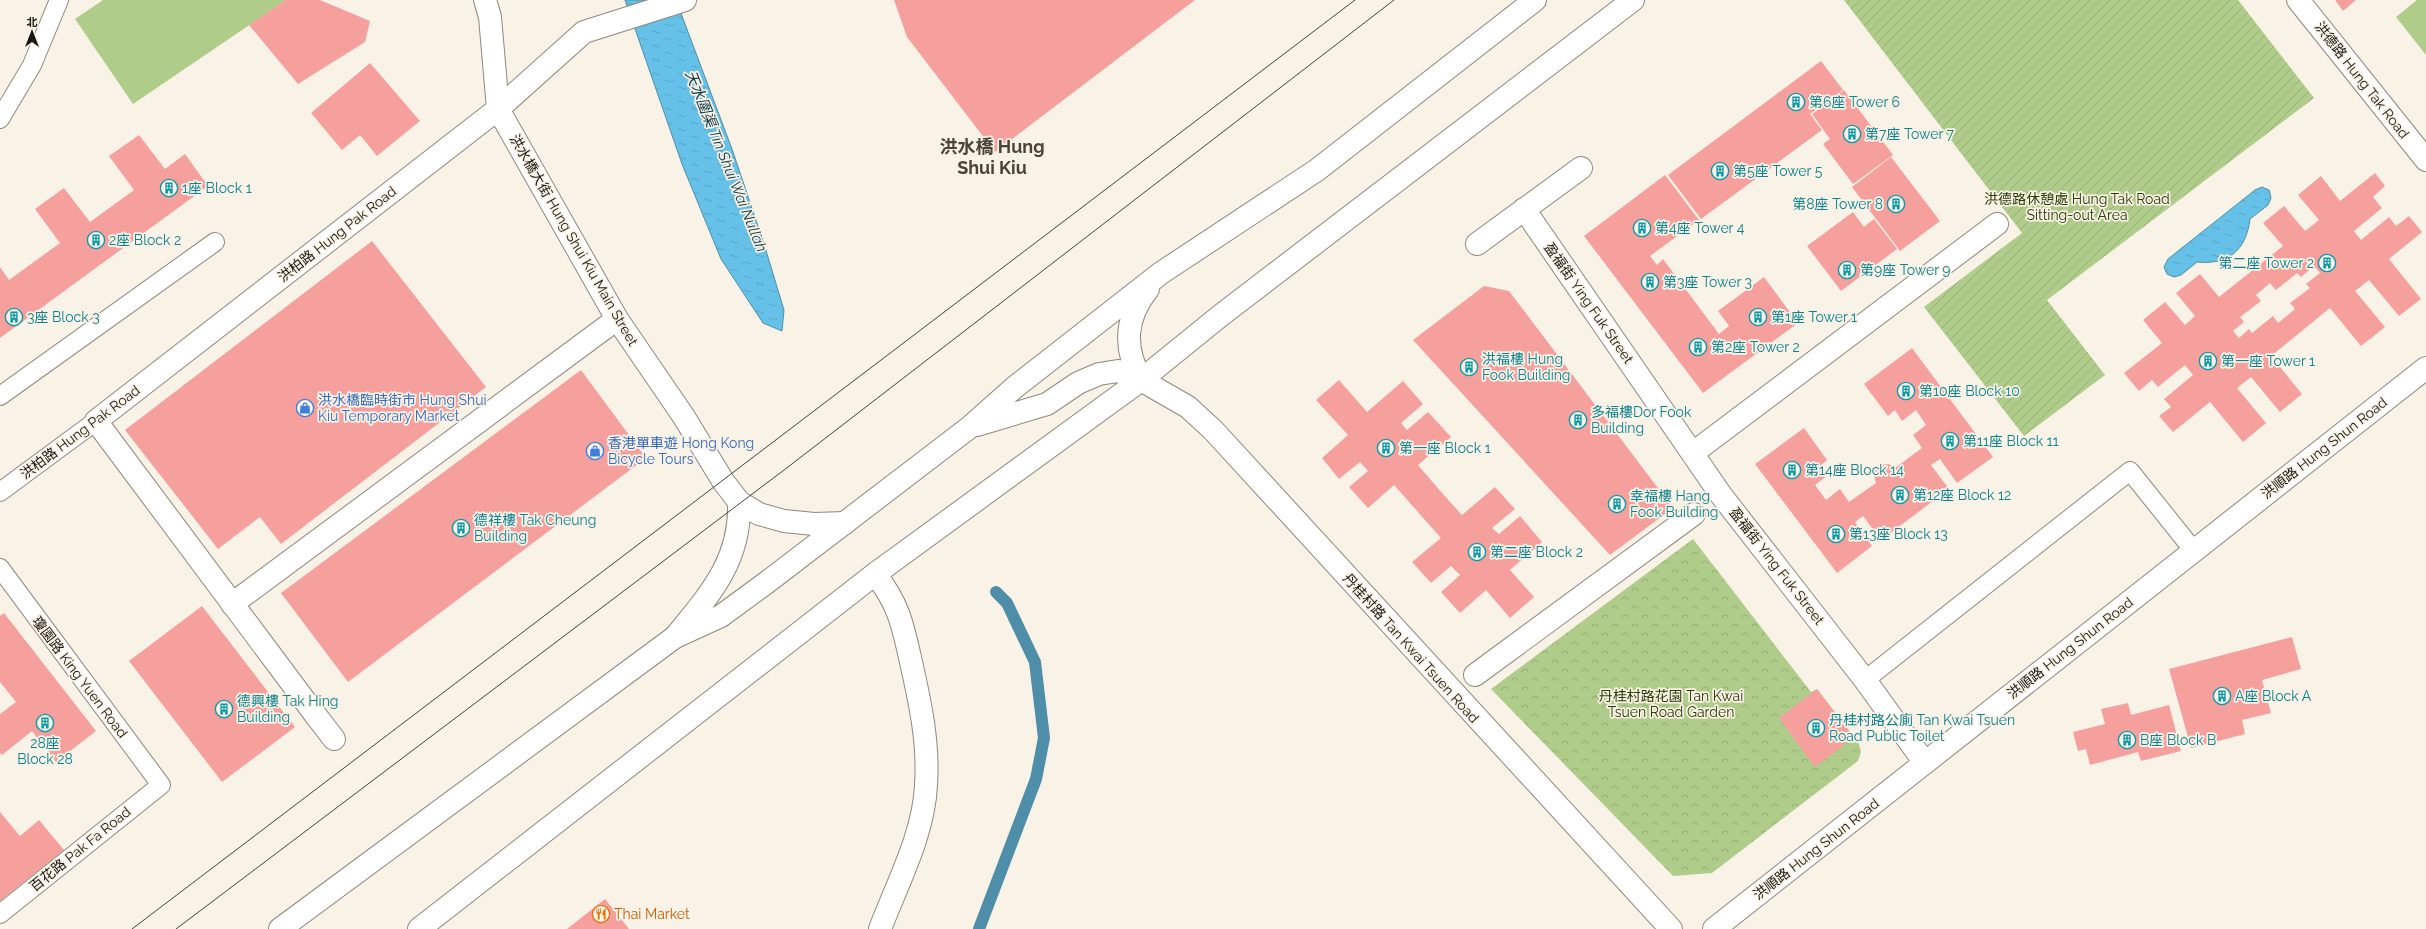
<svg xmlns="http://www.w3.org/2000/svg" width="2426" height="929" viewBox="0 0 2426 929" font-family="Raleway,'Noto Sans SC',sans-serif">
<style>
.park{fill:url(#park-crowns)}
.garden{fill:url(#garden-furrows)}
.pitch{fill:#b0cc8b}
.water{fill:url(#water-ripples);stroke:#4f8ea8}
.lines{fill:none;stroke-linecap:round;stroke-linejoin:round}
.stream{stroke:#4f8ea8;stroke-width:12}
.building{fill:#f6a09e;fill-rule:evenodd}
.service-casing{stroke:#8e887d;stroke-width:20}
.pedestrian-casing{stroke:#8e887d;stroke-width:24}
.minor-casing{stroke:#8e887d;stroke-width:24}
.tertiary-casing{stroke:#8e887d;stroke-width:24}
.primary-casing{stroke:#8e887d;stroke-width:24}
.service{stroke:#fff;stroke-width:18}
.pedestrian{stroke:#fff;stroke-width:22}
.minor{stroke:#fff;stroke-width:22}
.tertiary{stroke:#fff;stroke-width:22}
.primary{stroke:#fff;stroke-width:22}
.tram{stroke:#46433e;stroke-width:1}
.labels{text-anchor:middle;stroke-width:3.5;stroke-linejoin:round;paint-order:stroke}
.street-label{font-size:14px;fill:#1a1814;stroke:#f9f2e6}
.culture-label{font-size:14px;fill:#0d838f;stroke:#f9f2e6;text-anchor:start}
.park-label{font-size:14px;fill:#293c05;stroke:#f9f2e6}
.shop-label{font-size:14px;fill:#366cbe;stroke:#f9f2e6;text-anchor:start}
.food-label{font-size:14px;fill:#c56008;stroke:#f9f2e6;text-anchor:start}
.water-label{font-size:15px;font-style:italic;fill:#0f3949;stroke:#f9f2e6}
.district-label{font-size:18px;font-weight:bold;fill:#49443a;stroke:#f9f2e6}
</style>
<defs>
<pattern id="park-crowns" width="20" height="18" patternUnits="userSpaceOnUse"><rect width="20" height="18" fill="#b0cc8b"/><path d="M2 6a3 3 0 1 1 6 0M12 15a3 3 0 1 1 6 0" fill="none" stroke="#97ae77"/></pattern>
<pattern id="garden-furrows" width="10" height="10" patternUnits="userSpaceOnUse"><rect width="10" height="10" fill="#b0cc8b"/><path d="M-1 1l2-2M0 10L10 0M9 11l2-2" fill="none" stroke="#97ae77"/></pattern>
<pattern id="water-ripples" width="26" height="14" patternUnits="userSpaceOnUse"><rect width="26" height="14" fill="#66c1e8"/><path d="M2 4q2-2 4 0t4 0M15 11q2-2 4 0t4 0" fill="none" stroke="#58a5c6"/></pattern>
</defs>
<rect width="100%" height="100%" fill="#f9f2e6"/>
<path class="park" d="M1693,539L1811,692L1817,689L1859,744L1861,752L1858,761L1712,873L1673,876L1491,689Z"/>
<path class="garden" d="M1844,0H2238L2314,98L2047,300L2105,375L2024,436L1924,307L2022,233Z"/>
<path class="pitch" d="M103,0H286L133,104L75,19Z
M2417,0H2426V55L2396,17Z"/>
<path class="water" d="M625,0H676L732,149L764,244L784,310L782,331L763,323L721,259L682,164Z
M2262,187L2269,190L2271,198L2268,205L2250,219C2246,251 2228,265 2197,262L2181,275L2174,277L2167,274L2164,267L2168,259L2255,190Z"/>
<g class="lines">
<path class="stream" d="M979,929L1036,779L1044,738L1035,662L1007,603L996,592"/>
</g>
<path class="building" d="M286,0H320L370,21L365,42L298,84L249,25Z
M894,0H1195L995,152L907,37Z
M2335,0H2356L2343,11Z
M1821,61L1843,90L1810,114L1822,130L1701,219L1668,175Z
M370,63L420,121L377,156L360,135L342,150L311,113Z
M1844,90L1893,155L1853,184L1823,144L1830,139L1812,114Z
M139,135L165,169L185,154L208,186L0,338V267L9,280L60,243L35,209L64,188L90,222L134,190L109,156Z
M1891,157L1940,221L1900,251L1852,187Z
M2375,173L2385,186L2373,197L2382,208L2354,231L2361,240L2389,217L2396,226L2409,216L2422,232L2389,259L2421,299L2399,316L2369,280L2355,291L2385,327L2361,346L2330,308L2271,356L2302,394L2280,412L2251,377L2237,388L2266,423L2243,442L2210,402L2173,432L2159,416L2171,407L2164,399L2193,375L2185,365L2158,387L2152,380L2139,391L2124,373L2162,343L2143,320L2165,302L2185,325L2195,316L2176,293L2200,274L2219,297L2283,246L2263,223L2284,206L2305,231L2319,220L2298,195L2321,176L2340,201ZM2314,266L2320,273L2306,284L2310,288L2290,303L2295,309L2278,323L2273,316L2252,333L2249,329L2239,338L2233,331L2244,322L2240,317L2261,301L2256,295L2270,283L2276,290L2297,273L2301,277Z
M1665,175L1699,220L1650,256L1657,265L1663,259L1719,334L1729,326L1718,311L1764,277L1798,323L1703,393L1584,236Z
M1853,212L1864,227L1874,219L1897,249L1841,291L1807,246Z
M372,241L486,387L281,544L260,517L218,549L125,430Z
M1484,286L1509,291L1673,508L1610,555L1413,340Z
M1912,348L1993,457L1957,483L1940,459L1931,465L1949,489L1881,540L1863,516L1855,522L1872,546L1837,573L1755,464L1804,428L1827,460L1821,465L1828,475L1815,485L1826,500L1840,489L1849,502L1876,483L1874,476L1876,469L1881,465L1889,464L1895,468L1922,448L1913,435L1926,425L1916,410L1902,421L1895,410L1888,416L1864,384Z
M581,370L646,458L348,682L281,593Z
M1339,380L1367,412L1403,381L1423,404L1401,423L1407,430L1428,412L1451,437L1418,465L1442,493L1462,515L1495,487L1515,509L1492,528L1499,534L1520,516L1542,542L1510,570L1534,597L1510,618L1486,590L1460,613L1441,592L1460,575L1451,566L1431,583L1412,562L1441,538L1394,485L1368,508L1349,487L1368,471L1360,462L1339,479L1322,458L1348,435L1316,400Z
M202,606L295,727L222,782L129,661Z
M4,613L96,731L56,762L32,731L2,755L0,753V714L16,702L0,682V616Z
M2292,637L2301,669L2262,680L2271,713L2242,720L2245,734L2191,748L2169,669Z
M1817,689L1854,737L1815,767L1779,718Z
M2128,703L2131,715L2169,705L2181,751L2141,761L2138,752L2090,765L2086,749L2078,751L2073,732L2105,724L2101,709Z
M0,812L20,836L39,820L64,850L0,901Z
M605,899L629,929H567Z"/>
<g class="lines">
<defs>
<path id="service" d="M0,119L32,65L59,0
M0,396L215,242
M0,492L96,421
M0,568L161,785L0,914
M1865,680L2130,471L2194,551"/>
<path id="pedestrian" d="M1693,453L1997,224
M232,604L617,319
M1475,675L1694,514
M317,717L334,739"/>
<path id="minor" d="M485,0L490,17L498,109L617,319L684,417L723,481L739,502L759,514L784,521L814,524L845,523
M2298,0L2426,160
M1524,209L1721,495L1865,680L1925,763
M1477,244L1581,168
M875,574C899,604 903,626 911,662C920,702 929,743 926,785C924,834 897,884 880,929
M675,637C710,594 741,561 739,502
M317,717L96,421L498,109L584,32L685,0
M1714,929L2426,368"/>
<path id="tertiary" d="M1141,380L1188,407L1213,430L1671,929"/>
<path id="primary" d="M1141,380C1123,347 1125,318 1148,289
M977,425L1047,404L1078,383L1099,374L1118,371L1141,380
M280,929L675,637L721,616L766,583L970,427L1015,387L1161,273L1317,170L1535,0
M419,929L875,574L1141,380L1220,316L1633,0"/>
</defs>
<use href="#service" class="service-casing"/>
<use href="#pedestrian" class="pedestrian-casing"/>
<use href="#minor" class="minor-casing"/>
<use href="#tertiary" class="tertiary-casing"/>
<use href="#primary" class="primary-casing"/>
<use href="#service" class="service"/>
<use href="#pedestrian" class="pedestrian"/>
<use href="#minor" class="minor"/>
<use href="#tertiary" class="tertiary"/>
<use href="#primary" class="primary"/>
<path class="tram" d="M132,929L1355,0
M176,929L788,467L1394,0"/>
</g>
<defs>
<symbol id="building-ring" viewBox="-11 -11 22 22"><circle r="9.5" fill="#f9f2e6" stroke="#0f9aa8" stroke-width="1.5"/><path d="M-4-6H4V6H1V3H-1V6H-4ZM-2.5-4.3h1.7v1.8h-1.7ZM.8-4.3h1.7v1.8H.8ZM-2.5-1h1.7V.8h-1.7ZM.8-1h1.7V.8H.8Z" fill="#0f9aa8"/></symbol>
<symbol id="shop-ring" viewBox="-11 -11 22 22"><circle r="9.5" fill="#f9f2e6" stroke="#3f7fe0" stroke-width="1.5"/><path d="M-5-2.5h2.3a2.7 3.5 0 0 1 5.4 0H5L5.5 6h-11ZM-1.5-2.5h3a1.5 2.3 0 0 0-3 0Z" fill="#3f7fe0"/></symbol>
<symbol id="restaurant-ring" viewBox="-11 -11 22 22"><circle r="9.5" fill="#f9f2e6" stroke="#e8710a" stroke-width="1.5"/><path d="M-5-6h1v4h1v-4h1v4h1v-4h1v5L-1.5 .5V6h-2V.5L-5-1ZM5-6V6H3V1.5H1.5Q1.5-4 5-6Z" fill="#e8710a"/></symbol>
</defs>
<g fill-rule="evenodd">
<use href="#building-ring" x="1786" y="92" width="20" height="20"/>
<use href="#building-ring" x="1842" y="124" width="20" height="20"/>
<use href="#building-ring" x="1710" y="161" width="20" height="20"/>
<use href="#building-ring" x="159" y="178" width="20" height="20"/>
<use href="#building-ring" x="1886" y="194" width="20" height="20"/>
<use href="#building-ring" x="1632" y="218" width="20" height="20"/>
<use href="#building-ring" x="86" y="230" width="20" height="20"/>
<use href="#building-ring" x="2317" y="253" width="20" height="20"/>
<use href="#building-ring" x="1837" y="260" width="20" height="20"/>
<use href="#building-ring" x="1640" y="272" width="20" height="20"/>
<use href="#building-ring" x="4" y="307" width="20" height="20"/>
<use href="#building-ring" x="1748" y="307" width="20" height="20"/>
<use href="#building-ring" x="1688" y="337" width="20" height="20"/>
<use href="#building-ring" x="2198" y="351" width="20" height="20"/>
<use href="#building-ring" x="1459" y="357" width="20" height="20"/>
<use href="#building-ring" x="1896" y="381" width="20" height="20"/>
<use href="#shop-ring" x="295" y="398" width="20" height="20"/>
<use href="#building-ring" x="1568" y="410" width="20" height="20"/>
<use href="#building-ring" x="1940" y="431" width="20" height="20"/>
<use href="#building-ring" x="1376" y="438" width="20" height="20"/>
<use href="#shop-ring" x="585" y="441" width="20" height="20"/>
<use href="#building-ring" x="1782" y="460" width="20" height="20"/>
<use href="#building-ring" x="1890" y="485" width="20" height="20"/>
<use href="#building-ring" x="1607" y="494" width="20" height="20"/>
<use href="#building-ring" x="451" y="518" width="20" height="20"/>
<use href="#building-ring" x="1826" y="524" width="20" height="20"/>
<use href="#building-ring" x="1467" y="542" width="20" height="20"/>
<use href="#building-ring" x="2212" y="686" width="20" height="20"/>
<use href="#building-ring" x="214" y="699" width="20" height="20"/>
<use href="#building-ring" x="35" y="713" width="20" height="20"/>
<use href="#building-ring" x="1806" y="718" width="20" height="20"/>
<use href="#building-ring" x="2117" y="730" width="20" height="20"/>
<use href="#restaurant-ring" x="591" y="904" width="20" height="20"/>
</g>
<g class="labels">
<g class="street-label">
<text transform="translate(2362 80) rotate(52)" y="5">洪德路 Hung Tak Road</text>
<text transform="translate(337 234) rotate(-38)" y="5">洪柏路 Hung Pak Road</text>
<text transform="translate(574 240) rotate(60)" y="5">洪水橋大街 Hung Shui Kiu Main Street</text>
<text transform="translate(1589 303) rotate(55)" y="5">盈福街 Ying Fuk Street</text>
<text transform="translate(80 432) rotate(-37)" y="5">洪柏路 Hung Pak Road</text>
<text transform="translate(2324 448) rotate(-38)" y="5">洪順路 Hung Shun Road</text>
<text transform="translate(1777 566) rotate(52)" y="5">盈福街 Ying Fuk Street</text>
<text transform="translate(1411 648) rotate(48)" y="5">丹桂村路 Tan Kwai Tsuen Road</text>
<text transform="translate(2070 648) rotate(-38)" y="5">洪順路 Hung Shun Road</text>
<text transform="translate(80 677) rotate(53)" y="5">瓊園路 King Yuen Road</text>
<text transform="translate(80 849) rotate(-39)" y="5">百花路 Pak Fa Road</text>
<text transform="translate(1816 849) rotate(-38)" y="5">洪順路 Hung Shun Road</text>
</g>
<g class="culture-label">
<text x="1809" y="107">第6座 Tower 6</text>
<text x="1865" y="139">第7座 Tower 7</text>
<text x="1733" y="176">第5座 Tower 5</text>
<text x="182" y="193">1座 Block 1</text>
<text x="1883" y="209" text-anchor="end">第8座 Tower 8</text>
<text x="1655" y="233">第4座 Tower 4</text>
<text x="109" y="245">2座 Block 2</text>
<text x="2314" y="268" text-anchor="end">第二座 Tower 2</text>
<text x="1860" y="275">第9座 Tower 9</text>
<text x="1663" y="287">第3座 Tower 3</text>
<text x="27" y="322">3座 Block 3</text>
<text x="1771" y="322">第1座 Tower 1</text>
<text x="1711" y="352">第2座 Tower 2</text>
<text x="1482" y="364">洪福樓 Hung<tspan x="1482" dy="16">Fook Building</tspan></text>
<text x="2221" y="366">第一座 Tower 1</text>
<text x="1919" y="396">第10座 Block 10</text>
<text x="1591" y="417">多福樓Dor Fook<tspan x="1591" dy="16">Building</tspan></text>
<text x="1963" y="446">第11座 Block 11</text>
<text x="1399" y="453">第一座 Block 1</text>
<text x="1805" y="475">第14座 Block 14</text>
<text x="1913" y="500">第12座 Block 12</text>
<text x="1630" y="501">幸福樓 Hang<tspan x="1630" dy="16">Fook Building</tspan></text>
<text x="474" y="525">德祥樓 Tak Cheung<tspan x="474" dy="16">Building</tspan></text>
<text x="1849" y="539">第13座 Block 13</text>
<text x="1490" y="557">第二座 Block 2</text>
<text x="2235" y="701">A座 Block A</text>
<text x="237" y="706">德興樓 Tak Hing<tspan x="237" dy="16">Building</tspan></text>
<text x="1829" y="725">丹桂村路公廁 Tan Kwai Tsuen<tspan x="1829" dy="16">Road Public Toilet</tspan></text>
<text x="2140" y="745">B座 Block B</text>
<text x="45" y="748" text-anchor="middle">28座<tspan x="45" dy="16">Block 28</tspan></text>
</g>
<g class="park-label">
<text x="2077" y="204">洪德路休憩處 Hung Tak Road<tspan x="2077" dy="16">Sitting-out Area</tspan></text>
<text x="1671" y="701">丹桂村路花園 Tan Kwai<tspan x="1671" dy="16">Tsuen Road Garden</tspan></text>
</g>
<g class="shop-label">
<text x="318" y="405">洪水橋臨時街市 Hung Shui<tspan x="318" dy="16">Kiu Temporary Market</tspan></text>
<text x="608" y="448">香港單車遊 Hong Kong<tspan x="608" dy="16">Bicycle Tours</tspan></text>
</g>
<g class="food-label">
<text x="614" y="919">Thai Market</text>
</g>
<g class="water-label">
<text transform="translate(726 161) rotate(68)" y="5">天水圍渠 Tin Shui Wai Nullah</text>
</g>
<g class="district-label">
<text x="992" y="153">洪水橋 Hung<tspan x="992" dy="21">Shui Kiu</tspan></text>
</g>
</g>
<g transform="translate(32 32)" stroke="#f9f2e6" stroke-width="3" paint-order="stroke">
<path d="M0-3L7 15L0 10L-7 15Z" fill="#1a1814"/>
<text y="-6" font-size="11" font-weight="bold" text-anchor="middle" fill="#1a1814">北</text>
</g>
</svg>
